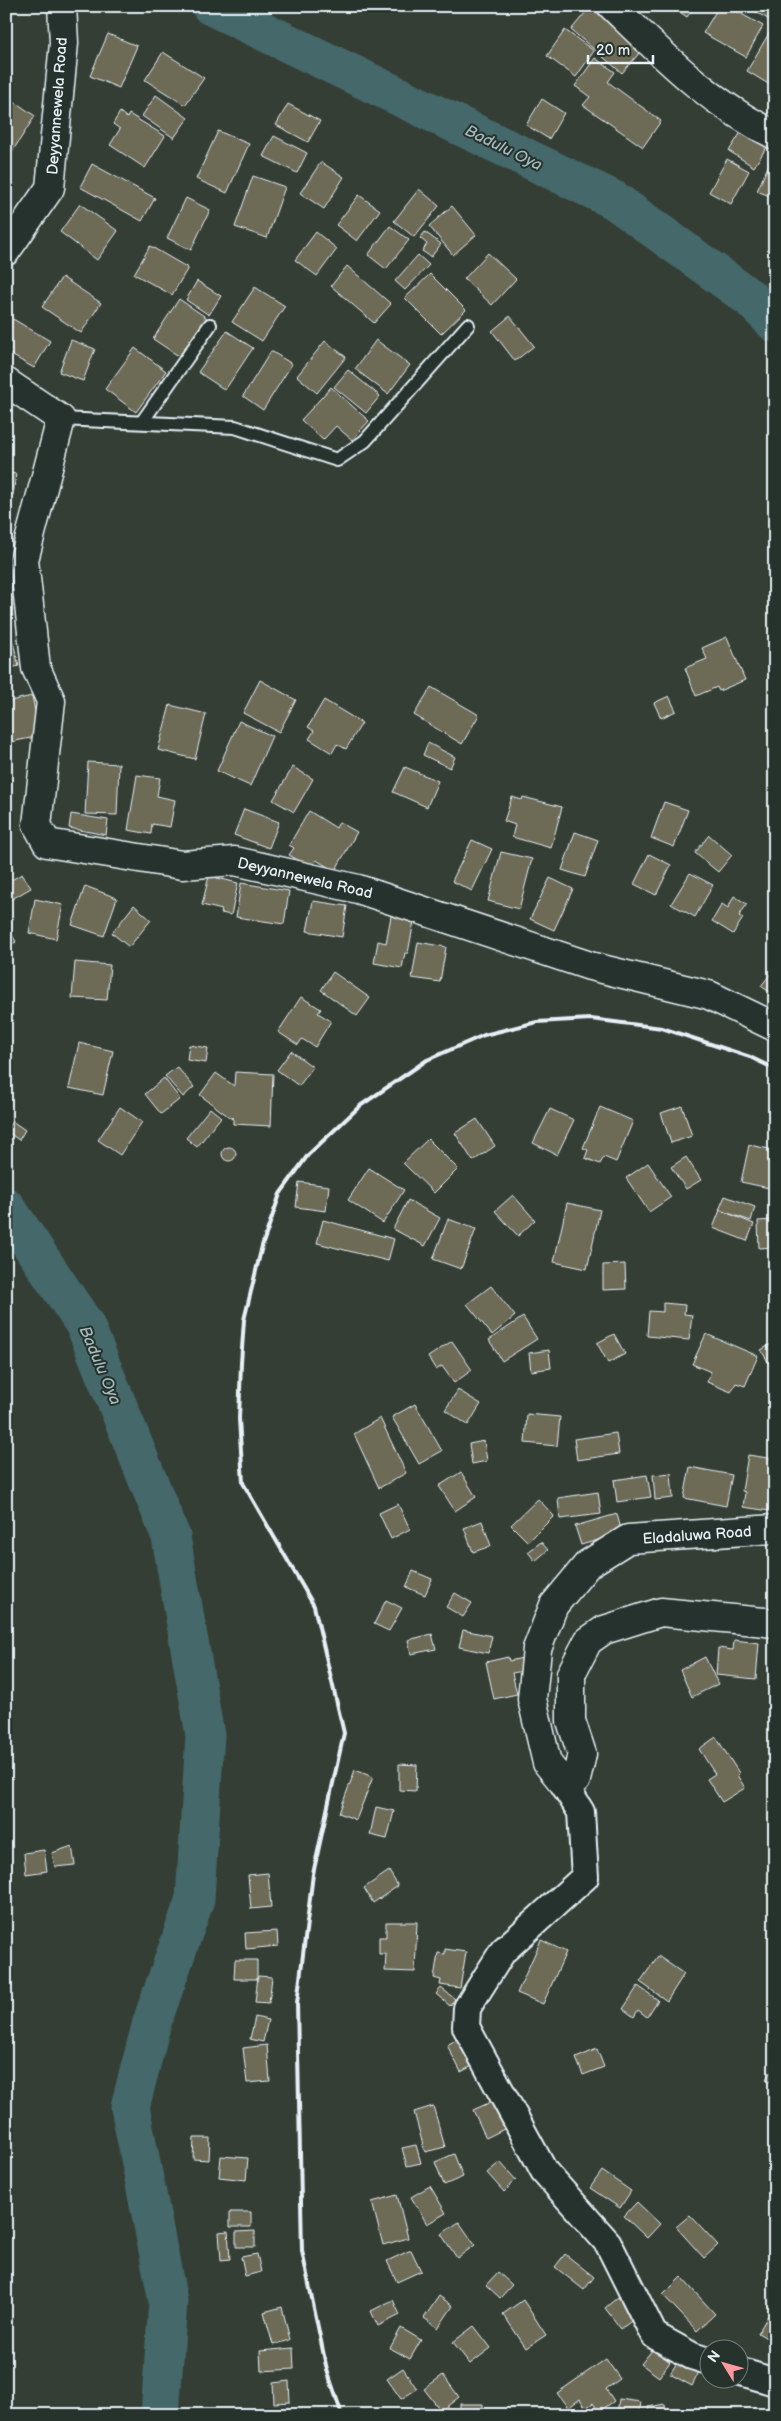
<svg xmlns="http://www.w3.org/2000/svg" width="781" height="2421" viewBox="0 0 781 2421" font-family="'Balsamiq Sans',sans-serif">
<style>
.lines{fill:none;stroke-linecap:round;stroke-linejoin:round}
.river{stroke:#44686a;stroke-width:39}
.building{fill:#6d6b57;stroke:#e8f1f8}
.lane-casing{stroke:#e8f1f8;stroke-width:16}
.street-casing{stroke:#e8f1f8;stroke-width:30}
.secondary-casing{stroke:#e8f1f8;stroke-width:31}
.lane{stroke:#26332d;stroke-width:12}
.street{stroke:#26332d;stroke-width:26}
.secondary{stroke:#26332d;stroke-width:28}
.rail{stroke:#e8f1f8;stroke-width:4}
.labels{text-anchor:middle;stroke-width:4;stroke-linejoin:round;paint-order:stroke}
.street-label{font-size:15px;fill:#e8f1f8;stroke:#26332d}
.water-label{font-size:16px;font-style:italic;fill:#a6babf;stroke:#26332d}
</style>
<rect width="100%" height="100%" fill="#343e35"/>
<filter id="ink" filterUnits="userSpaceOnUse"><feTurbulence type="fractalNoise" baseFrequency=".02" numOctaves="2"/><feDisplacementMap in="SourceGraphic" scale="10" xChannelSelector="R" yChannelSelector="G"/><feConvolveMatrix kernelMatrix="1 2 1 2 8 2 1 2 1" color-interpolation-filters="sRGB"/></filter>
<g filter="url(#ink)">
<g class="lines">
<path class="river" d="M211,6L614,200L750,298L775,323
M6,1207L85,1325L171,1537L205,1735L195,1899L152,2022L130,2107L168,2301L160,2415"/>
</g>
<path class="building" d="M671,6H695L687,17Z
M719,6H727L763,26L746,57L703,33Z
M757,6H775V23L754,11Z
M590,7L642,50L622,73L571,30Z
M772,28L775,30V88L747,71Z
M565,30L594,51L576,77L547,56Z
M108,34L137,46L119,88L90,76Z
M163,52L204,78L185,105L145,80Z
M595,58L615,72L608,82L661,121L643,147L583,105L590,97L575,86Z
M156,95L188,118L174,138L142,116Z
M542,99L564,113L549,139L526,125Z
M15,102L35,116L10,155L6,153V115Z
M288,104L320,121L308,142L276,125Z
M120,112L127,118L129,114L165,136L145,168L110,145L120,129L113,124Z
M743,129L768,145L754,167L729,151Z
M218,131L249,144L227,193L196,179Z
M274,136L307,153L297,173L263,156Z
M774,153L775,154V198L757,191Z
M727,159L749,171L731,204L709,192Z
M321,162L344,177L324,209L300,193Z
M92,164L155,198L142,221L80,187Z
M253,176L285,187L267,238L235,227Z
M419,189L439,206L414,237L394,221Z
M359,195L380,210L357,241L336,225Z
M186,198L210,210L191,250L167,238Z
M80,204L118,231L97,260L60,232Z
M452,206L476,235L453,255L429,226Z
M390,226L409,240L386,269L368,255Z
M316,232L337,249L317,276L295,260Z
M425,232L441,244L431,257L422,251L427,244L420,238Z
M150,246L188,268L172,295L134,274Z
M488,253L516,279L492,305L464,279Z
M418,255L429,265L405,290L395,281Z
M347,266L391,304L374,323L331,286Z
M430,274L466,310L441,334L405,298Z
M62,277L101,303L81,333L42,307Z
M197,281L221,296L209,315L186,300Z
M255,287L285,306L262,341L232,322Z
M179,299L207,318L180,357L153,339Z
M510,316L534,346L515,361L492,331Z
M13,319L50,341L34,368L6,352V330Z
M227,331L253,348L225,390L198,372Z
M71,340L95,349L83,381L59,372Z
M376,340L410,365L388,394L355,369Z
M325,341L346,357L317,393L297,376Z
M135,348L166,371L136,412L105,389Z
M271,351L292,364L263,410L243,396Z
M348,370L380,396L366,413L334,387Z
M331,387L369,421L352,440L336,426L323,440L301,420Z
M6,472L16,474L13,495L6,494Z
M14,563L18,598L6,600V564Z
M6,623H8L19,666L6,669Z
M727,637L745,680L719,691L717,687L696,696L685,668L707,659L702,648Z
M260,680L296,700L279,732L243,713Z
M431,687L479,715L462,744L414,715Z
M32,696L40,736L6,743V702Z
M669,696L676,711L661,718L654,703Z
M324,700L362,723L346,749L337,744L332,753L309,739L314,731L308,727Z
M170,705L206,714L195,759L158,750Z
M239,721L272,736L250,786L217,771Z
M428,743L455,757L450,768L423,755Z
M88,762L119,764L117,815L85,814Z
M293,767L313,779L294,812L273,800Z
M405,767L438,781L427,807L393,792Z
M137,775L160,778L157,796L175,800L170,827L152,824L151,834L128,830Z
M6,796H10L9,846H6Z
M512,797L522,800L523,797L562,807L551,848L512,837L515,825L504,821Z
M664,802L688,810L674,847L651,838Z
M244,809L279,822L269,848L234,835Z
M309,811L336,828L339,822L357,832L335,871L316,860L312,868L289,855L294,848L289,845Z
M71,814L108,820L106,835L69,828Z
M575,832L598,840L585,877L562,870Z
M709,835L732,855L718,872L695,853Z
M472,840L492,849L472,891L452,881Z
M501,852L532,859L519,909L488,901Z
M649,854L671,865L656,895L634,884Z
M690,873L713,885L695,917L671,904Z
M22,874L31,888L10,900L6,894V883Z
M209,876L238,883L231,915L221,913L222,910L202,905Z
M550,878L573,889L554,930L530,919Z
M241,883L289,891L284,924L236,917Z
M85,886L117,898L104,936L72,925Z
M734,896L747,904L739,916L743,918L733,934L712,921L722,904L728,908Z
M35,899L63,905L56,939L29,933Z
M313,901L347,906L342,937L307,931Z
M134,905L151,920L129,947L112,933Z
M392,911L415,916L408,953H405L402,968L374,963L378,941L386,943Z
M6,923L16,942L6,947Z
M418,942L446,947L440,982L412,978Z
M75,962L110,965L107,1000L72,998Z
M775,968V996L761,986Z
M333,972L370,998L357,1016L321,990Z
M301,997L321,1009L318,1013L331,1021L315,1047L302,1039L298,1045L278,1032Z
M79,1043L113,1051L103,1095L69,1088Z
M189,1045L208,1048L206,1063L187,1060Z
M291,1051L313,1067L299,1086L277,1070Z
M177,1067L194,1087L183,1097L165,1076Z
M235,1072L273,1074L271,1126L233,1124V1117L232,1119L200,1095L216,1073L234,1086Z
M164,1078L180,1099L161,1114L145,1094Z
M682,1106L692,1136L671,1143L661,1113Z
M120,1107L142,1122L120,1155L98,1140Z
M600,1107L633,1121L616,1162L604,1157L600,1164L585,1158L588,1150L583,1148Z
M210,1108L221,1117L197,1147L186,1138Z
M550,1109L574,1120L557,1155L533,1143Z
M477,1119L495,1146L473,1161L455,1133Z
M12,1121L25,1130L19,1140L6,1131Z
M428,1139L458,1169L434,1193L403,1163Z
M749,1145L775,1150V1164L769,1188L741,1182Z
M222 1154a7 7 0 1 1 14 0a7 7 0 1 1-14 0Z
M686,1157L701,1180L686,1189L671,1167Z
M648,1163L671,1197L649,1212L626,1178Z
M369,1168L404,1190L383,1223L348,1200Z
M299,1182L329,1186L326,1211L296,1207Z
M513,1195L535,1220L518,1236L495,1211Z
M725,1196L755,1207L751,1221L719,1210Z
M408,1200L440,1218L425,1246L393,1229Z
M567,1203L600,1210L587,1269L554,1262Z
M720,1210L754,1224L747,1241L713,1228Z
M448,1219L476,1229L461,1269L433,1259Z
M323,1220L394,1239L388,1261L317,1243Z
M775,1220V1247L759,1248L758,1221Z
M625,1264L626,1289L603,1290V1265Z
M491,1286L515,1316L492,1335L467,1304Z
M663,1303L685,1305L684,1314L692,1315L689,1340L647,1336L649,1311L663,1312Z
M523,1317L537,1339L502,1361L489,1340Z
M614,1334L625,1354L608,1363L597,1343Z
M706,1334L758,1356L745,1386L736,1383L731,1392L707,1382L711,1372L692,1364Z
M452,1341L472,1370L454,1383L442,1366L436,1370L428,1357Z
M771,1344L775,1350L773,1370L761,1350Z
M549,1350L551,1368L531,1371L529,1353Z
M458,1390L481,1404L468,1425L445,1410Z
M415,1404L442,1451L419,1464L392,1417Z
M527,1414L560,1417L557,1446L525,1443Z
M380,1418L406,1473L379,1488L354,1434Z
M616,1433L619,1454L577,1460L574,1439Z
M484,1441L487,1461L472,1464L469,1444Z
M748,1455L775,1459V1496H772L770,1511L743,1507L745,1492L742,1491Z
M690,1467L732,1475L726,1506L684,1498Z
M461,1472L476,1497L455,1511L439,1486Z
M671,1473L673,1498L655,1500L653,1475Z
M647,1475L651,1497L617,1502L614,1480Z
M598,1492L601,1514L560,1519L558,1498Z
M538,1499L554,1516L528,1542L511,1525Z
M398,1504L410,1529L391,1539L379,1513Z
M617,1514L622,1533L581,1545L575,1526Z
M482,1521L491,1546L473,1552L464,1528Z
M541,1542L548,1550L535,1561L528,1552Z
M413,1571L432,1579L425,1595L406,1587Z
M455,1593L472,1603L463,1617L446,1607Z
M386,1600L402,1608L389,1631L374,1624Z
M463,1630L492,1636L488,1653L459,1647Z
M432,1634L436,1649L411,1654L408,1640Z
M734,1640L759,1643L756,1679L716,1675L718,1648L733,1650Z
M508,1657L509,1661L527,1657L529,1670L512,1673L517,1694L494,1699L486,1662Z
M705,1657L718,1684L692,1697L680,1670Z
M716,1737L739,1773L737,1775L745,1788L722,1802L707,1779L715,1774L699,1749Z
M399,1764L417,1765L416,1791L399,1790Z
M355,1770L373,1777L356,1820L339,1813Z
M376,1807L394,1811L387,1839L370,1835Z
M72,1846L75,1865L55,1867L52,1853Z
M44,1850L47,1871L26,1874L24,1853Z
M389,1871L398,1886L373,1903L364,1888Z
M268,1873L271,1907L251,1909L248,1875Z
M386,1922H417L415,1972L385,1971L386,1954H379V1937H386Z
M277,1931L278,1946L246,1949L245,1933Z
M541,1940L566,1952L543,2004L517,1993Z
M445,1949L466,1952L460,1988L440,1985L441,1980L434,1978L438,1953L445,1954Z
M658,1956L684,1974L667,2001L640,1982Z
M235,1960H257V1979H234Z
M258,1976L272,1977L269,2003L255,2002Z
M638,1986L658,2000L647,2017L638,2010L634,2017L623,2009Z
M441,1988L455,1999L450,2006L436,1994Z
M255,2017L268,2020L263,2042L250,2039Z
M459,2038L474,2065L461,2072L447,2045Z
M267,2045L270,2081L247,2083L243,2048Z
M597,2049L604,2067L583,2075L576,2058Z
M775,2065V2085L766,2079Z
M498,2099L510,2126L486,2138L473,2110Z
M433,2106L445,2147L425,2152L414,2112Z
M194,2138H210L209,2160L193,2159Z
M416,2145L421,2163L407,2166L402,2148Z
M454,2154L463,2177L444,2185L435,2162Z
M221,2156L248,2158L246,2180L219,2177Z
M500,2162L516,2180L504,2192L487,2173Z
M602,2171L631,2191L620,2208L590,2188Z
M430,2186L446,2213L427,2224L411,2197Z
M397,2195L408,2238L383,2245L372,2202Z
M637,2202L660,2224L647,2238L624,2216Z
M230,2212H251V2227H230Z
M690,2215L718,2245L704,2258L676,2227Z
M459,2222L475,2245L457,2258L441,2234Z
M228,2231L230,2259L221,2260L219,2232Z
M255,2231V2247H236V2232Z
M411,2250L421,2271L397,2282L387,2261Z
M257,2254L261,2272L245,2276L241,2257Z
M565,2254L594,2277L584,2290L555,2267Z
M498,2272L512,2285L500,2298L486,2285Z
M681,2277L715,2314L697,2331L663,2295Z
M439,2296L453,2306L438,2328L424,2318Z
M618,2297L635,2318L621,2329L605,2308Z
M393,2300L400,2315L378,2326L371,2311Z
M523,2300L546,2335L526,2348L503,2314Z
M282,2307L290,2340L273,2345L264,2312Z
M769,2314L775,2317V2343L758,2333Z
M474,2326L491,2348L470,2364L453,2342Z
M401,2328L421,2340L410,2359L390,2348Z
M293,2348L294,2369L261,2371L260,2351Z
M653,2349L670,2362L659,2377L641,2364Z
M606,2359L620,2379L606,2389L614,2401L599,2412L593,2403L586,2408L580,2399L568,2408L557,2393Z
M678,2361L699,2372L692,2386L670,2374Z
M403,2368L417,2389L401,2399L387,2379Z
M443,2375L459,2397L441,2411L424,2389Z
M289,2381L290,2402L274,2403L273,2383Z
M619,2399L641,2402L639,2415H617Z
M460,2404H483V2415H460Z
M665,2404L667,2415H649L648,2407Z
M427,2408L430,2415H408L407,2414Z
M301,2410V2415H282V2413Z"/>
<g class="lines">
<defs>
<path id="lane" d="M61,419L235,427L337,460L365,441L468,325
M142,422L210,325"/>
<path id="street" d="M561,1780L581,1812L585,1877L503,1951L467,2008L466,2027L544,2171L608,2243L654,2335L692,2356L708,2361
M738,2371L775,2382"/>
<path id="secondary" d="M612,6C664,56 709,103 775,135
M6,251L50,188L64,43L62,6
M6,382L61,419L24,560L36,668L51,701L37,825L47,843L182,865L235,861L358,889L590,966L709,995L775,1027
M775,1529L628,1539L588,1564L554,1605L537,1649L532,1699L547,1763L561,1780H576L582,1754L571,1721V1674L588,1641L604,1630L661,1612L775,1623"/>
</defs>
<use href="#lane" class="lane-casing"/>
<use href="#street" class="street-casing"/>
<use href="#secondary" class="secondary-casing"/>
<use href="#lane" class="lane"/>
<use href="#street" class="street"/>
<use href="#secondary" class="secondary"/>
<path class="rail" d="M342,2415L327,2370L302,2251L297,2003L313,1874L344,1733L314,1606L243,1483L239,1419L241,1363L244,1320L262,1246L280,1194L308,1155L360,1106L427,1060L484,1035L537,1022L591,1019L662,1028L750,1057L775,1069"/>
</g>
</g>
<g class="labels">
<g class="street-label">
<text transform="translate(57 106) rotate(-86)" y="5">Deyyannewela Road</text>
<text transform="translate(305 878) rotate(13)" y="5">Deyyannewela Road</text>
<text transform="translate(697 1535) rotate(-4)" y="5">Eladaluwa Road</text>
</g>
<g class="water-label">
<text transform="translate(504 147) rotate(26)" y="6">Badulu Oya</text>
<text transform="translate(101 1365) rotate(67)" y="6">Badulu Oya</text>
</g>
</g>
<rect width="781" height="2421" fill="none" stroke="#26332d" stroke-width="25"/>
<rect x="12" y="12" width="756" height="2396" fill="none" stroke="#e8f1f8" stroke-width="2" filter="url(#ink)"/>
<g transform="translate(724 2364) rotate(307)"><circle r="24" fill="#26332d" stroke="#747f7e"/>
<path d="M0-4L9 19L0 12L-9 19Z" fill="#ff9aa2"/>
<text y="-8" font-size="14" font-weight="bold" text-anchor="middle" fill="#e8f1f8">N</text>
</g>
<path d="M588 55v8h65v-8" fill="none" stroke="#e8f1f8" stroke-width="2.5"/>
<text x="596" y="55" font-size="15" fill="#e8f1f8" stroke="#26332d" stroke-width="4" paint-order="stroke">20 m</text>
</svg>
